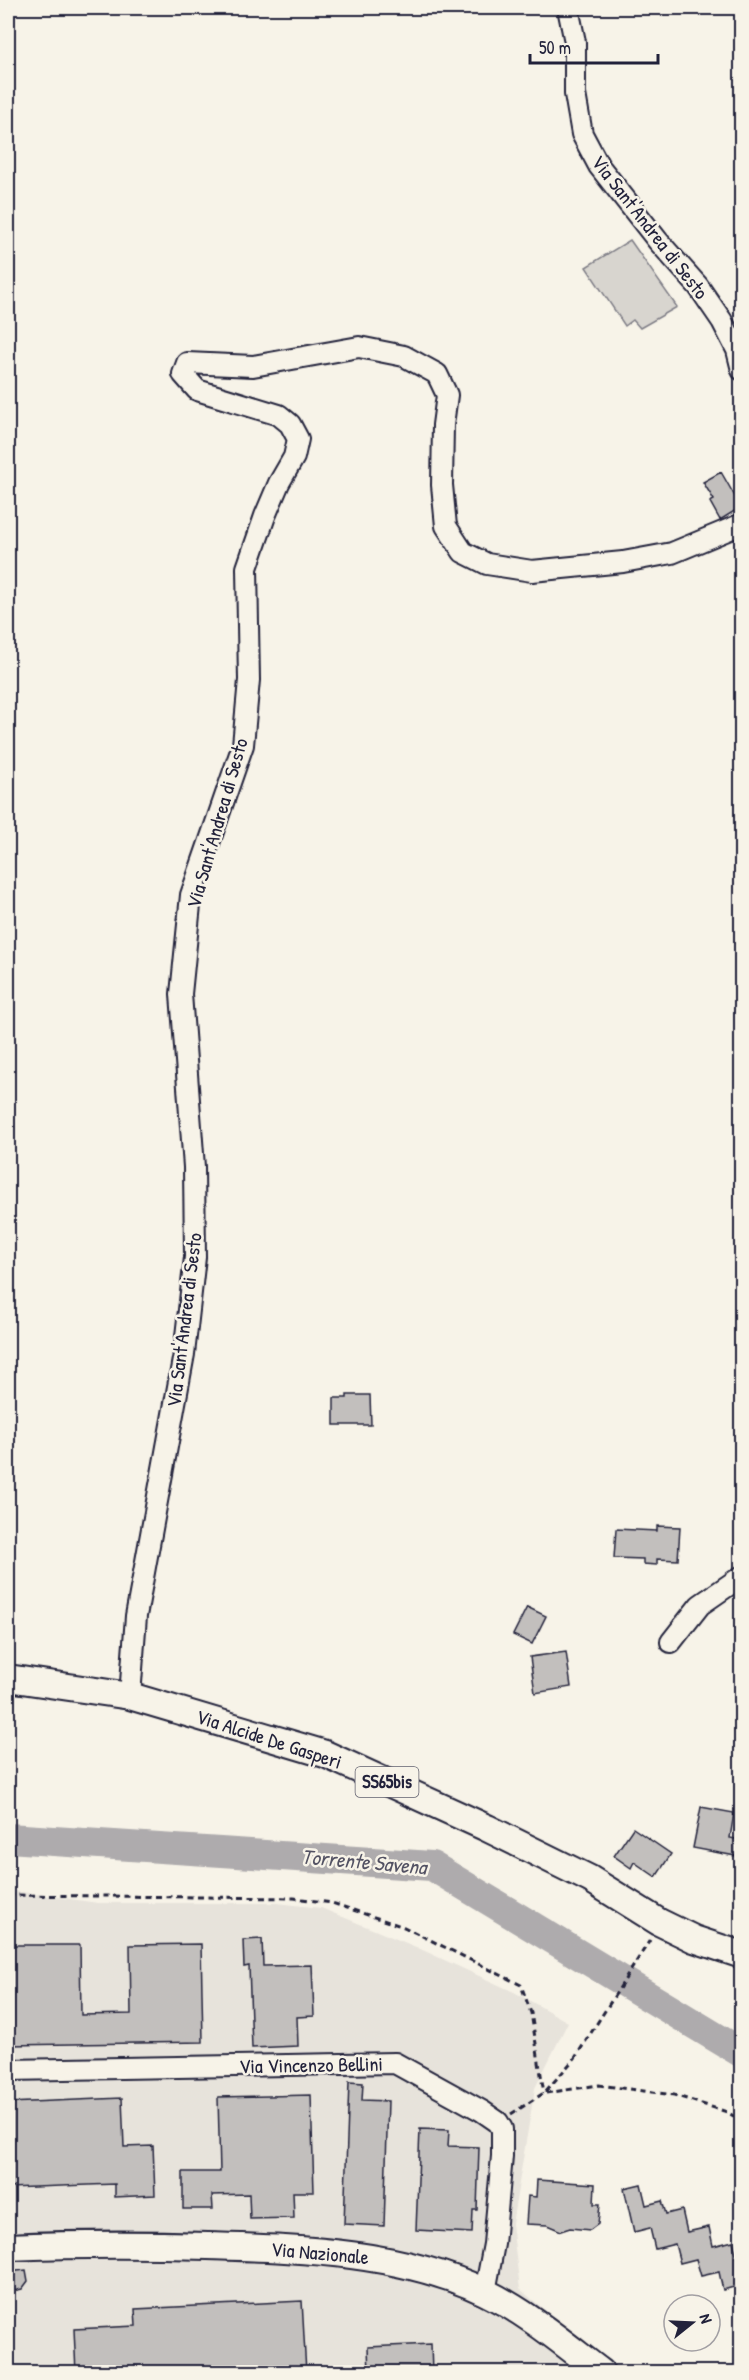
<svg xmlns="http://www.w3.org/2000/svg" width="749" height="2380" viewBox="0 0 749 2380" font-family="'Patrick Hand',sans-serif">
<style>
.built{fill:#e7e3db}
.green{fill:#d8d5cf;stroke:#7d7c85;stroke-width:1.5}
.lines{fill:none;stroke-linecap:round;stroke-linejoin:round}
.river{stroke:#aeabad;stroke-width:30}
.building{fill:#c2bfbd;stroke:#22223b;stroke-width:1.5}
.minor-casing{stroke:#22223b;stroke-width:24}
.major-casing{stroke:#22223b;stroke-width:30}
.path{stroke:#22223b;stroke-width:3;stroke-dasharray:6 4.5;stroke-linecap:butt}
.minor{stroke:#f7f3e8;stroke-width:20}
.major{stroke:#f7f3e8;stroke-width:26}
.labels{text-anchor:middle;stroke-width:5;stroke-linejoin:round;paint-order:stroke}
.shield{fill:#f7f3e8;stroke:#62616f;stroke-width:1.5}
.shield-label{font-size:18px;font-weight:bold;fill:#22223b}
.street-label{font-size:20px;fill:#22223b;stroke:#f7f3e8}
.water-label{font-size:21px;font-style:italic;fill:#535263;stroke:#f7f3e8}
</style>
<rect width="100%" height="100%" fill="#f7f3e8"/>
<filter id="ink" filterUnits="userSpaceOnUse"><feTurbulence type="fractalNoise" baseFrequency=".0167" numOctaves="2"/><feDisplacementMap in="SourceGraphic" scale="12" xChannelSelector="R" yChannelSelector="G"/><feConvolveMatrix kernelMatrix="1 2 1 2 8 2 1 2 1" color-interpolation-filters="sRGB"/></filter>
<g filter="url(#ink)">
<path class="built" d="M8,1890L98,1903H277L321,1908L416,1947L514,1992L568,2022L535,2088L512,2224L520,2289L617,2372H8Z"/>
<path class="green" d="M630,240L677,307L640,328L633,320L625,326L586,267Z"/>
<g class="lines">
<path class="river" d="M8,1838L432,1866L742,2053"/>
</g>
<path class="building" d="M721,472L741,507L720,520L710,502L714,500L703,482Z
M347,1395H370L371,1425H334V1398H347Z
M657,1526L680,1527L678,1560L657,1559V1565L643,1564V1559L614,1558L616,1529L657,1531Z
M527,1607L546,1616L532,1644L513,1635Z
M566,1652L571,1687L535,1693L530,1657Z
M701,1807L734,1813L730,1838L741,1840V1857L693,1848Z
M633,1828L671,1854L656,1877L634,1862L631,1868L614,1856Z
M262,1939L263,1966L312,1965L314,2016L297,2017L298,2046L252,2048L249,1966L244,1967L243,1940Z
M201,1944L203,2042L8,2045V1945H80L81,2015L131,2014L130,1945Z
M349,2082L363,2083L362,2100L388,2101L384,2226L344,2224Z
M311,2095L314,2192H293L294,2218L250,2219L249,2194L212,2195L213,2209H183V2172H220L218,2097Z
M122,2098L124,2147L153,2146L155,2195L115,2197V2184L8,2188V2103Z
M420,2129L449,2130L448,2146L479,2147L477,2210H473L472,2233L416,2230Z
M537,2180L595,2184L594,2204H600L598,2224L590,2230L570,2228L561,2231L547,2225L526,2224L528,2196L536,2197Z
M641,2184L646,2205L662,2201L666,2214L682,2210L687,2232L709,2227L713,2246L733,2241L737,2258L741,2257V2285L723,2290L719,2272L701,2276L696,2259L680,2263L675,2244L655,2249L650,2228L634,2232L624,2188Z
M26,2270L28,2281L22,2289L8,2292V2272Z
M302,2301L306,2373H76L74,2329L136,2326L135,2309Z
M431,2344L432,2373H369L368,2347Z"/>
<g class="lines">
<defs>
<path id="minor" d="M568,8L575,42V94L582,134L599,166L658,241L698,286L722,321L737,350L742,370
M671,1642L700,1605L742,1576
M130,1696L136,1616L184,1354L195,1257L194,1167L181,994L191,895L243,745L249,680L247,568L265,516L279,483L294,457L298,439L290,424L279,415L197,390L183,374L187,363L253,366L359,347L404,356L437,374L447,395L443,425L442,485L446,526L463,552L487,564L532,571L623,562L672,553L742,524
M8,2070L395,2063L482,2111L498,2122L502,2129V2156L494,2244L485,2292"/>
<path id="major" d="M8,1678L130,1696L325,1754L487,1828L590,1879L659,1922L694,1939L742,1955
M8,2247C75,2244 141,2244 208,2246C301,2249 400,2251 485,2292C528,2313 564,2344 601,2372"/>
</defs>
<use href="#minor" class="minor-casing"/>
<use href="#major" class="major-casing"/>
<path class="path" d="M8,1895L294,1898L332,1903L404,1927L521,1985L531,2013L544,2093
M546,2093L599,2085L674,2095L727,2112L742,2121
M511,2114L544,2093L575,2058L650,1940"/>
<use href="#minor" class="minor"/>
<use href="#major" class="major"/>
</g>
</g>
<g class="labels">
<rect class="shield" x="355.5" y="1767" width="63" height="30" rx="4.5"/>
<g class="shield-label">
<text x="387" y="1788">SS65bis</text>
</g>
<g class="street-label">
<text transform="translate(650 227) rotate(52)" y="7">Via Sant'Andrea di Sesto</text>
<text transform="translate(217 823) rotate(-74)" y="7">Via Sant'Andrea di Sesto</text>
<text transform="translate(184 1320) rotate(-83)" y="7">Via Sant'Andrea di Sesto</text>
<text transform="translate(269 1739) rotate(18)" y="7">Via Alcide De Gasperi</text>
<text transform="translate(311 2065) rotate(-1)" y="7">Via Vincenzo Bellini</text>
<text transform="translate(320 2253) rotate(5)" y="7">Via Nazionale</text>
</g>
<g class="water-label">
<text transform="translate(364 1862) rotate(5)" y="7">Torrente Savena</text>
</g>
</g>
<rect width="749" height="2380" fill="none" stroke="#f7f3e8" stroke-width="30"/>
<rect x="15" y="15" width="719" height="2350" fill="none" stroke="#22223b" stroke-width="2" filter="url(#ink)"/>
<g transform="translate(692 2323) rotate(72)"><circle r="28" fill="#f7f3e8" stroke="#a29fa3" stroke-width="1.5"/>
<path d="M0-4.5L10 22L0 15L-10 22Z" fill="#22223b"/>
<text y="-9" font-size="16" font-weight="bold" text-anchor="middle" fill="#22223b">N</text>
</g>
<path d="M530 54v9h128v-9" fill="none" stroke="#22223b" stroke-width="3"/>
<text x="539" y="54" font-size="18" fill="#22223b" stroke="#f7f3e8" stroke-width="4.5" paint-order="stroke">50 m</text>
</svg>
